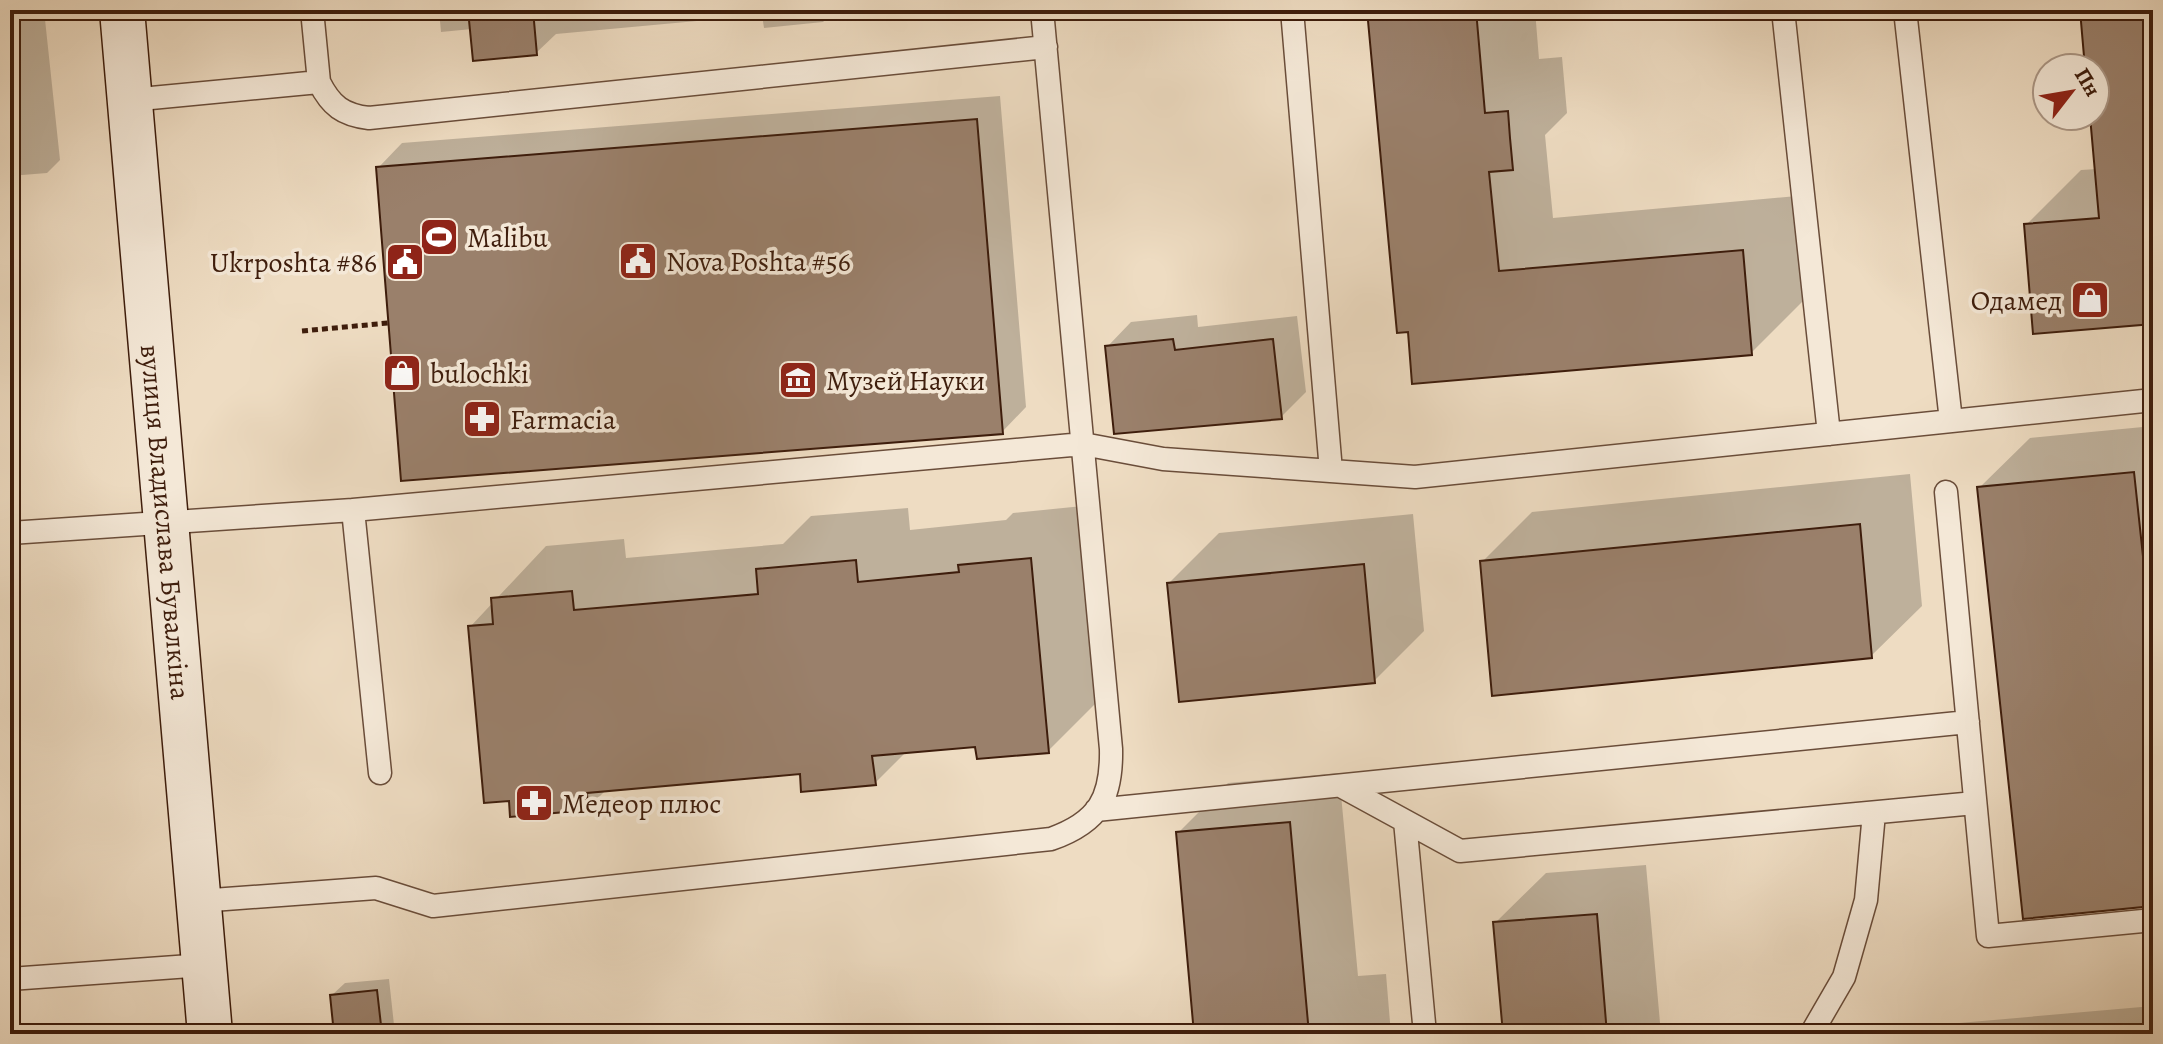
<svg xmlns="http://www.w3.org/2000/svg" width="2163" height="1044" viewBox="0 0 2163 1044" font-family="Alegreya,serif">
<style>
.shadow{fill:#0003}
.building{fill:#9a806b;stroke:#3e1d0c;stroke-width:2}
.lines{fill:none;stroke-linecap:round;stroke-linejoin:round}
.lane-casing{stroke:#6a4d3a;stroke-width:25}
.secondary-casing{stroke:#3e1d0c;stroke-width:47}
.path{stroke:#3e1d0c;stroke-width:5;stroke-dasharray:6 4;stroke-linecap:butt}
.lane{stroke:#f4e8d7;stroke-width:22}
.secondary{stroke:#f4e8d7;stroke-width:44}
.labels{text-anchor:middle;stroke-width:7;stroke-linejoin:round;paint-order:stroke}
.poi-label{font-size:28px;fill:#3e1d0c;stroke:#f4e8d7;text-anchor:start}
.street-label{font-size:28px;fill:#3e1d0c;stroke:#f4e8d7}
</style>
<rect width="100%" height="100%" fill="#eedcc2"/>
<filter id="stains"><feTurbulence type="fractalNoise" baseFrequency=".0025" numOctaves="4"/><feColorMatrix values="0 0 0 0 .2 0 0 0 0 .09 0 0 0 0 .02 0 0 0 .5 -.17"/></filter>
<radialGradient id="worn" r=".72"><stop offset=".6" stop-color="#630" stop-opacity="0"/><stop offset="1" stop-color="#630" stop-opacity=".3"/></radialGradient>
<path class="shadow" d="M10,10H44L60,160L47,173L10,176Z
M439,10H835L823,22L764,28L762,15L556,34L536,53L472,29L441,32Z
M1369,10H1535L1539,59L1562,57L1567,113L1545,135L1553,218L1797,196L1806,298L1751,353L1414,382Z
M2082,10H2153V322L2026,225L2081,170L2097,169L2092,116H2095V68H2087Z
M1000,96L1026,407L1002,432L378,168L402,143Z
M1197,315L1198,327L1297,316L1306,392L1281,417L1107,347L1131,322Z
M2153,426V904L1979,488L2030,438Z
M1910,474L1922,606L1871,656L1482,562L1532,512Z
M1083,506L1101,698L1048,751L977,745L907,751L875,783L802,772L607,789L587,809L510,799L470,627L546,546L624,539L626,558L783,544L811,516L908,508L910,530L1006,520L1013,513Z
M1413,514L1424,631L1374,681L1169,583L1219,533Z
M1339,773L1358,976L1386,974L1391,1034H1223L1178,833L1228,783Z
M1646,865L1661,1034H1505L1495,923L1546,873Z
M389,979L395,1034H336L332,995L345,983Z
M2153,1006V1034H1927L1936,1025Z"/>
<path class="building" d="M468,10H533L537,55L473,61Z
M1367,10H1476L1485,113L1508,111L1510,138L1513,170L1489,172L1499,271L1743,250L1752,355L1412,384L1408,332L1397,333Z
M2080,10H2153V324L2033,334L2024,224L2099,218L2090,116H2095V68H2085Z
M977,119L1003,434L401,481L376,167Z
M1173,339L1175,350L1273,339L1282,419L1114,434L1105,346Z
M2134,472L2153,650V906L2023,919L1977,487Z
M1860,524L1872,658L1492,696L1480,561Z
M1031,558L1049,753L977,759L975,747L872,756L876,785L801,792L800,774L587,793L588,810L510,817L509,801L484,803L468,626L493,624L491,598L572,591L574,610L758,594L756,569L856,560L858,582L959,572L958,565Z
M1364,564L1375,683L1179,702L1167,583Z
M1290,822L1309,1034H1194L1176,832Z
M1597,914L1607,1034H1503L1493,922Z
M377,990L382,1034H334L330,995Z"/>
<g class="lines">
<defs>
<path id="lane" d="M312,10L319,82
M1292,10L1331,471
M1783,10L1829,434
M1905,10L1951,421
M130,100L319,82C331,106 343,115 369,118L1046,47
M1946,492L1988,936L2153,920
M353,510L380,773
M10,533L353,510L1083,444L1163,459L1415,477L2153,400
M1341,786L1460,851L1975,803
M1096,810L1968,722
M1405,821L1425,1034
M199,901L376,888L433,906L1051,839C1099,822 1112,798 1111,749L1042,10
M10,979L204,965
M1811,1034L1844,977L1866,900L1874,813"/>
<g id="secondary">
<path id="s1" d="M122,10L210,1034"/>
</g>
</defs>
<use href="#lane" class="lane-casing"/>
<use href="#secondary" class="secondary-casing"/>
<path class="path" d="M302,331L388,323"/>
<use href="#lane" class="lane"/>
<use href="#secondary" class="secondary"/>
</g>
<defs>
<symbol id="stadium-square" viewBox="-11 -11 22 22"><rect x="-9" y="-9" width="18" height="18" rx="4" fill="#8f2418" stroke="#f4e8d7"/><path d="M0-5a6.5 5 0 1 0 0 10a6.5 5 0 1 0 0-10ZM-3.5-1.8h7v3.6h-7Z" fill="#fff"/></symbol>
<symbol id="civic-square" viewBox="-11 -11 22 22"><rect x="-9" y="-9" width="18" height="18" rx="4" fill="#8f2418" stroke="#f4e8d7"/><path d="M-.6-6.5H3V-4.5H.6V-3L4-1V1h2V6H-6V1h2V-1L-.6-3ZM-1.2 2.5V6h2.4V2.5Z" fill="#fff"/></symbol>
<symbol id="shop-square" viewBox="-11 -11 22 22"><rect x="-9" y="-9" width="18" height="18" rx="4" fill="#8f2418" stroke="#f4e8d7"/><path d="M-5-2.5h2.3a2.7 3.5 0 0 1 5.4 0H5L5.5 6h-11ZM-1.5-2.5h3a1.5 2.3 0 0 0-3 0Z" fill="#fff"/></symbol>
<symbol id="museum-square" viewBox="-11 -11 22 22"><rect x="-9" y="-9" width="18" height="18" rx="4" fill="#8f2418" stroke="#f4e8d7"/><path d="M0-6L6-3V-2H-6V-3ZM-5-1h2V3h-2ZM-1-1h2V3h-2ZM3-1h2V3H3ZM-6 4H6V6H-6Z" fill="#fff"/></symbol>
<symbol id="pharmacy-square" viewBox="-11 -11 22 22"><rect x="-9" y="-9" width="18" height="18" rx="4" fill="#8f2418" stroke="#f4e8d7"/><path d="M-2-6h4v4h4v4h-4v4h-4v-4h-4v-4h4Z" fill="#fff"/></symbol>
</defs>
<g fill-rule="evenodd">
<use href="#stadium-square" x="417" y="215" width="44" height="44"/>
<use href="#civic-square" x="616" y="239" width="44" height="44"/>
<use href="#civic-square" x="383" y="240" width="44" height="44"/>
<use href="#shop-square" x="2068" y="278" width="44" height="44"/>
<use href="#shop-square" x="380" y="351" width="44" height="44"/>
<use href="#museum-square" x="776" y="358" width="44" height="44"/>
<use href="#pharmacy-square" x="460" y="397" width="44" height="44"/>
<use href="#pharmacy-square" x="512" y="781" width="44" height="44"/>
</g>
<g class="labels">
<g class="poi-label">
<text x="467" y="247">Malibu</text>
<text x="666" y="271">Nova Poshta #56</text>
<text x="377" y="272" text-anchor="end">Ukrposhta #86</text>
<text x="2062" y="310" text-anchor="end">Одамед</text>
<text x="430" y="383">bulochki</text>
<text x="826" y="390">Музей Науки</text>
<text x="510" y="429">Farmacia</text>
<text x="562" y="813">Медеор плюс</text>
</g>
<g class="street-label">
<text dy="10" stroke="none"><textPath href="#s1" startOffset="514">вулиця Владислава Бувалкіна</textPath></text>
</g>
</g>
<rect width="2163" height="1044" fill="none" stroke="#eedcc2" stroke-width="40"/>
<rect x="12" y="12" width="2139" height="1020" fill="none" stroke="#3e1d0c" stroke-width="4"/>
<rect x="20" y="20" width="2123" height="1004" fill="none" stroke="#3e1d0c" stroke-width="2"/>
<g transform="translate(2071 92) rotate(59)"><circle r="38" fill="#f4e8d7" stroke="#ab9786" stroke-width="2"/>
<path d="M0-6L14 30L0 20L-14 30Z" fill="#8f2418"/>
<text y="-12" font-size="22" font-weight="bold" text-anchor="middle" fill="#3e1d0c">Пн</text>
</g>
<rect width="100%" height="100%" filter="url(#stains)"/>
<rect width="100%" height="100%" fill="url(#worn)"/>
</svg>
